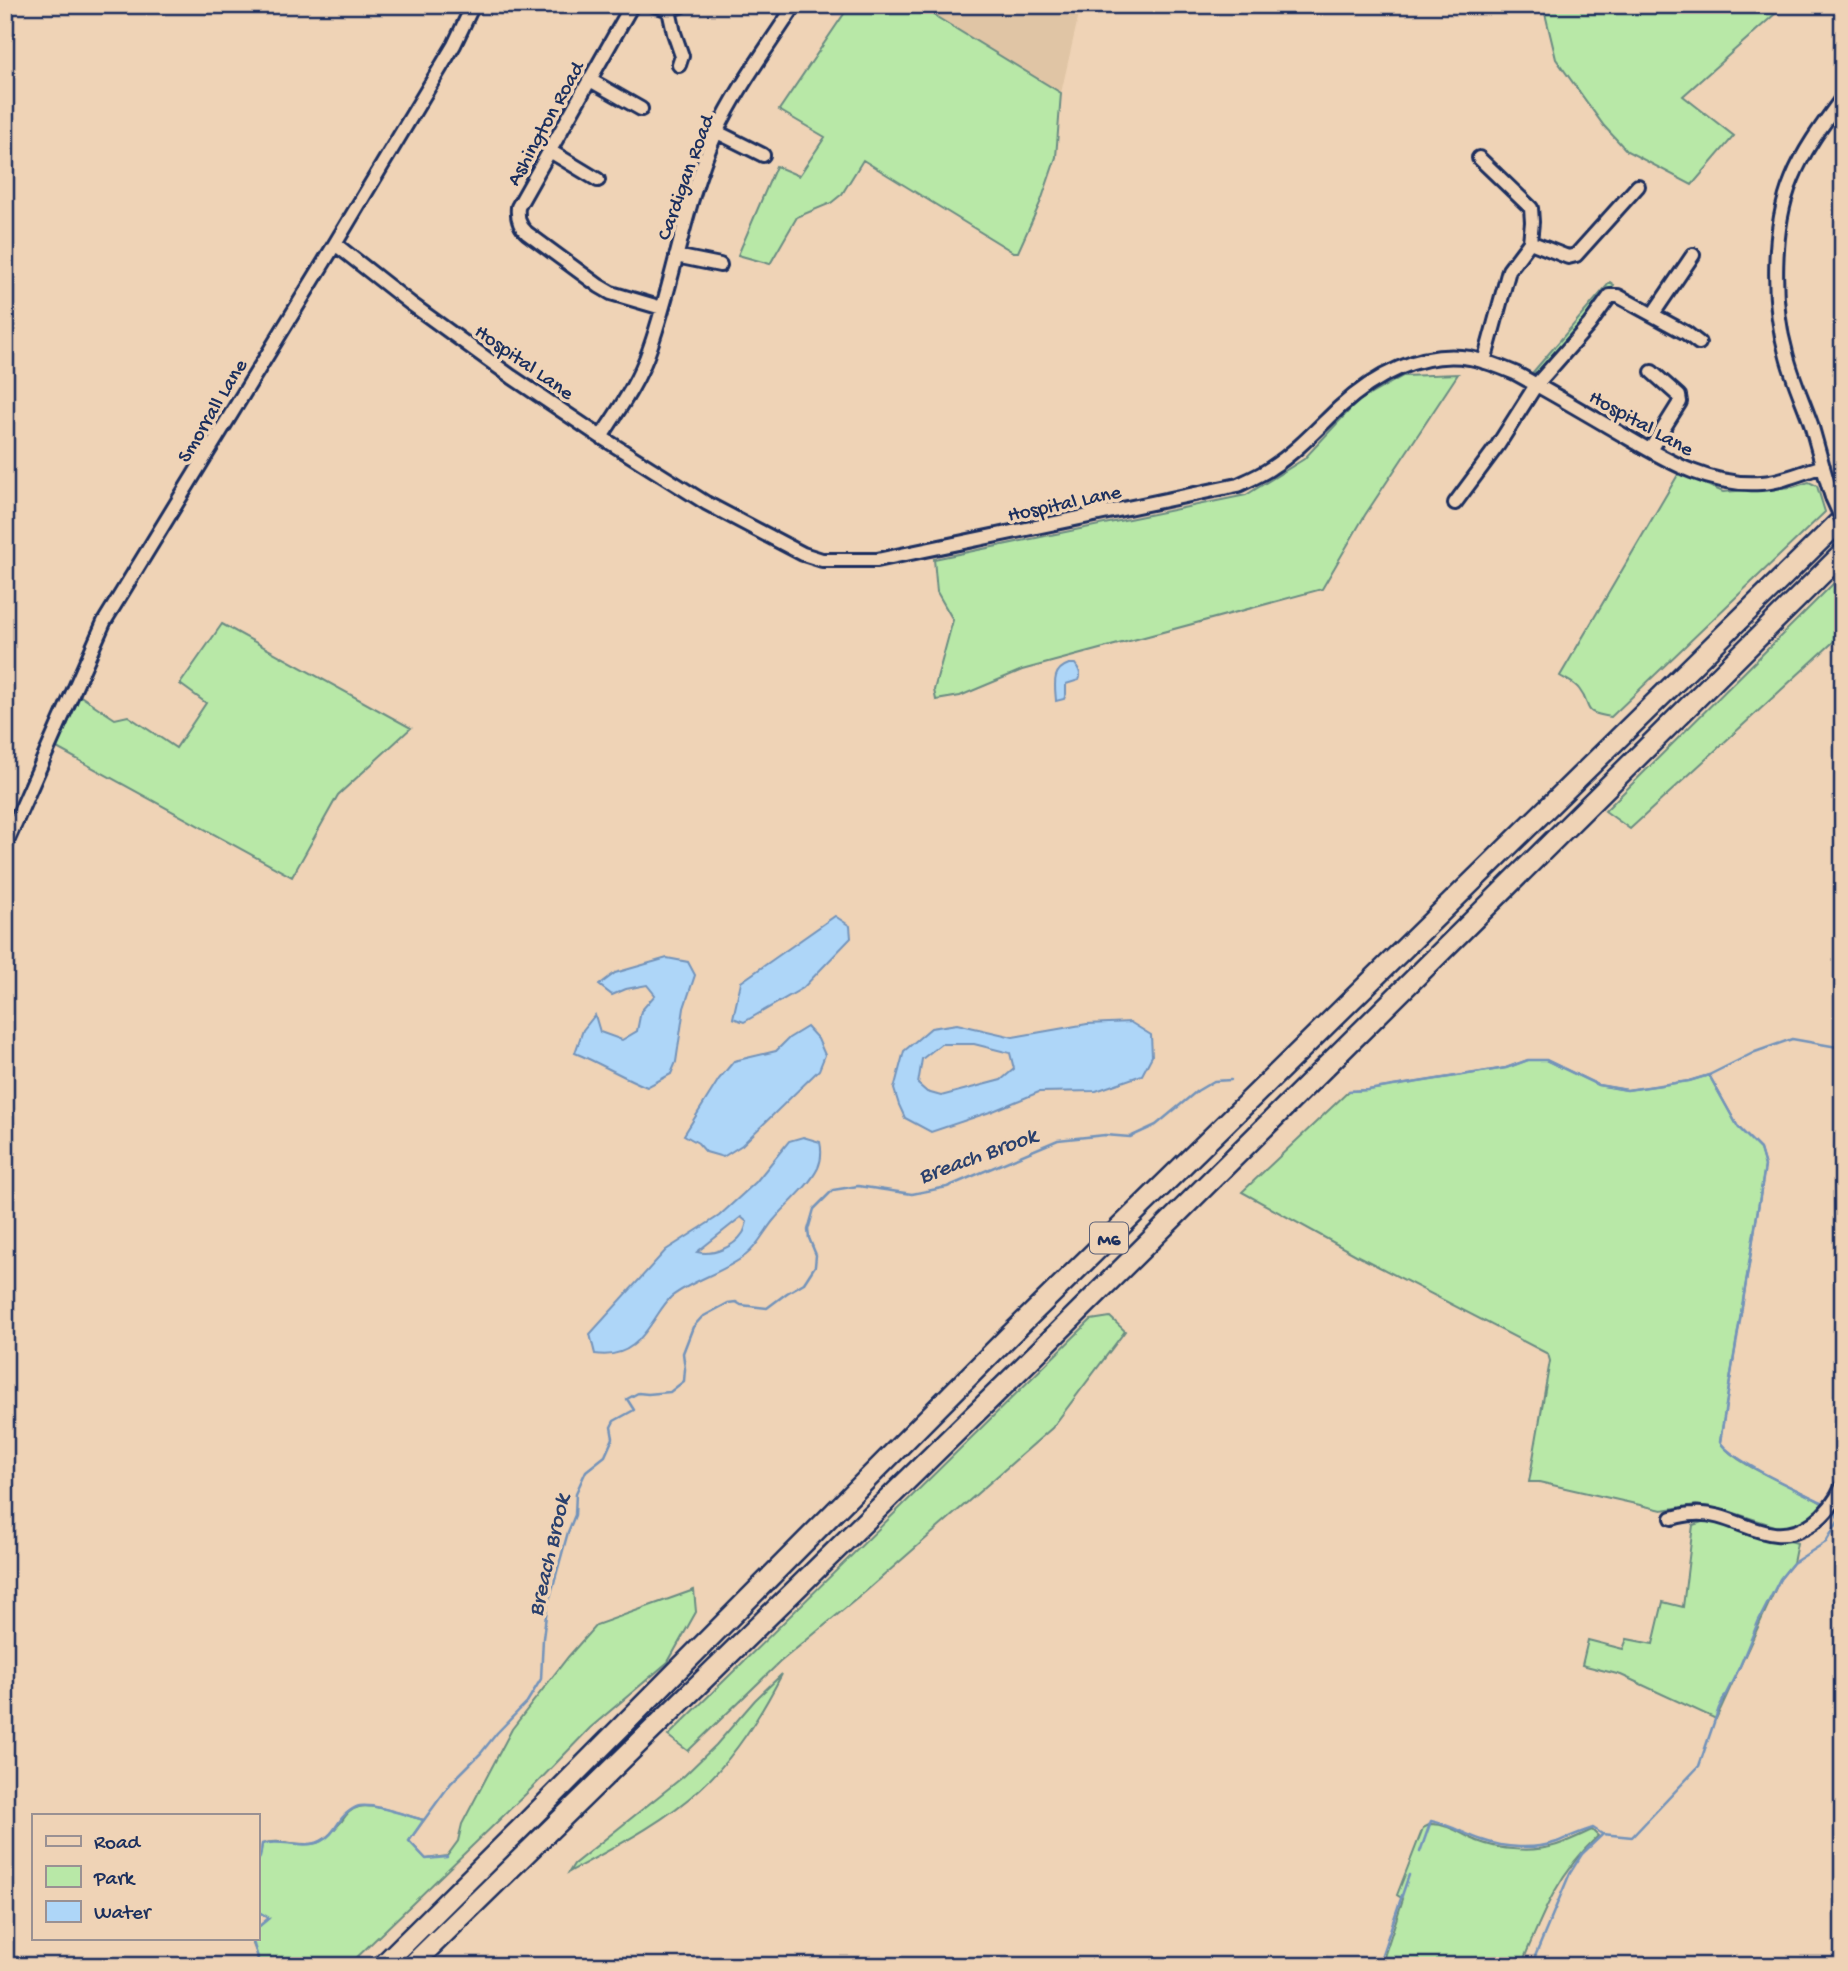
<svg xmlns="http://www.w3.org/2000/svg" width="1848" height="1971" viewBox="0 0 1848 1971" font-family="'Gochi Hand',sans-serif">
<style>
.built{fill:#e0c5a5}
.green{fill:#b8e8a7;stroke:#6a8c82;stroke-width:2}
.water{fill:#aed6f8;stroke:#7393ba;stroke-width:2;fill-rule:evenodd}
.lines{fill:none;stroke-linecap:round;stroke-linejoin:round}
.stream{stroke:#7393ba;stroke-width:2.5}
.minor-casing{stroke:#1b2f5e;stroke-width:18}
.highway-casing{stroke:#1b2f5e;stroke-width:24}
.minor{stroke:#efd3b6;stroke-width:12}
.highway{stroke:#efd3b6;stroke-width:19}
.minor-bridge-casing{stroke:#1b2f5e;stroke-width:18;stroke-linecap:butt}
.minor-bridge{stroke:#efd3b6;stroke-width:12}
.labels{text-anchor:middle;stroke-width:7;stroke-linejoin:round;paint-order:stroke}
.shield{fill:#efd3b6;stroke:#5b6078;stroke-width:2}
.shield-label{font-size:19px;font-weight:bold;fill:#1b2f5e}
.street-label{font-size:21px;fill:#1b2f5e;stroke:#efd3b6}
.water-label{font-size:23px;font-style:italic;fill:#2a406d;stroke:#efd3b6}
</style>
<rect width="100%" height="100%" fill="#efd3b6"/>
<filter id="ink" filterUnits="userSpaceOnUse"><feTurbulence type="fractalNoise" baseFrequency=".0143" numOctaves="2"/><feDisplacementMap in="SourceGraphic" scale="14" xChannelSelector="R" yChannelSelector="G"/><feConvolveMatrix kernelMatrix="1 2 1 2 8 2 1 2 1" color-interpolation-filters="sRGB"/></filter>
<g filter="url(#ink)">
<path class="built" d="M917,5H1081L1061,93Z"/>
<path class="green" d="M850,5H917L1061,93L1056,157L1041,201L1018,252H1013L863,160L842,194L831,203L797,217L770,264L738,255L776,166L799,176L825,137L779,110Z
M1543,5H1785L1683,96L1734,136L1692,185L1627,151L1604,126L1556,59Z
M1610,282L1614,285L1594,313L1542,373L1533,372Z
M1458,374L1365,515L1322,589L1022,670L960,696L936,700L934,690L953,620L937,592L934,559L1246,495L1304,459L1357,402L1403,376Z
M1679,473L1723,492L1793,487L1809,482L1817,486L1825,512L1611,717C1579,712 1594,708 1579,689C1575,683 1565,679 1560,676Z
M1843,574V633L1630,829L1605,811Z
M222,624L411,728L338,795L292,877L55,747L79,695L115,719L128,716L176,748L206,703L180,684Z
M1528,1060H1546L1598,1085L1627,1090L1689,1081L1709,1075L1738,1127L1760,1149L1765,1166L1720,1442C1735,1466 1799,1488 1825,1505L1811,1518L1799,1525L1781,1528L1728,1511L1696,1505L1662,1510L1539,1482H1529L1550,1361L1548,1354L1358,1256L1242,1192L1349,1091L1368,1090L1506,1068Z
M1110,1317L1125,1331L1052,1428L865,1592L780,1662L688,1751L668,1736L1091,1320Z
M1711,1519L1797,1543L1793,1563L1780,1579L1716,1719L1621,1675L1582,1665L1588,1640L1623,1649L1627,1639L1653,1644L1663,1602L1683,1607L1693,1525Z
M694,1590L696,1612L668,1662L590,1728L532,1788L348,1966H256L258,1957L251,1939L257,1938V1928L269,1918L257,1911V1862L260,1857L262,1844C280,1838 299,1847 317,1843C327,1840 335,1828 342,1821C346,1815 350,1809 359,1807C374,1803 408,1816 424,1820L409,1841L426,1859L447,1856L458,1841L462,1824L512,1729L568,1657L596,1625Z
M782,1674C762,1713 734,1758 701,1788C663,1823 615,1847 569,1872L574,1864L684,1776L716,1745L755,1700Z
M1431,1824C1448,1824 1461,1834 1477,1841C1500,1850 1532,1853 1557,1845C1569,1841 1581,1835 1592,1830L1598,1836C1557,1874 1542,1915 1521,1966H1381L1403,1899L1397,1895L1423,1828Z"/>
<path class="water" d="M1069,664H1075C1079,669 1082,674 1079,680L1066,684V694L1064,699L1056,701C1055,685 1051,670 1069,664Z
M835,916L850,926L851,938L803,988L744,1022L733,1018L741,982Z
M667,958L688,962L695,975L684,1008L676,1062L671,1074L647,1087C622,1077 600,1063 575,1053L583,1030L595,1015L600,1032L622,1040L637,1031L641,1011L655,995L647,985L626,989L612,995L599,985L615,973Z
M1130,1022L1151,1035L1152,1056L1142,1075L1096,1091L1039,1092L993,1111L931,1132L905,1118L899,1105L894,1089L904,1051L931,1028L957,1024L1013,1037L1087,1024ZM941,1044H974L1010,1053L1014,1069L1001,1080L941,1096L927,1092L918,1084L922,1059Z
M807,1027L818,1039L825,1055L819,1070L742,1145L723,1157L706,1152L698,1143L684,1135L719,1079L734,1061L776,1051L789,1038Z
M803,1137L820,1142C822,1151 822,1159 818,1168C808,1188 787,1204 773,1221C764,1232 757,1247 746,1255C723,1273 694,1279 671,1297C666,1302 662,1308 658,1314C642,1339 628,1359 595,1354L590,1334L666,1250L719,1216L756,1182L789,1141ZM741,1217L747,1222C746,1225 745,1230 743,1233C734,1247 713,1256 697,1252Z"/>
<g class="lines">
<path class="stream" d="M1709,1075L1738,1127L1760,1149L1765,1166L1720,1442C1732,1461 1799,1491 1822,1502
M1349,1091L1368,1090L1506,1068L1528,1060H1546L1598,1085L1627,1090L1689,1081L1709,1075L1755,1052L1792,1039L1843,1048
M423,1821L409,1841L426,1859L447,1857
M1420,1852L1431,1821C1449,1824 1464,1834 1482,1840C1504,1848 1534,1850 1557,1842C1569,1837 1580,1832 1593,1828L1602,1834L1632,1837L1699,1766L1719,1708L1740,1666L1759,1620L1780,1579L1793,1563L1826,1542L1839,1520L1836,1513
M257,1862L260,1857L262,1844C281,1838 302,1850 321,1841C331,1837 336,1826 342,1818C346,1813 354,1807 360,1806C377,1804 407,1816 424,1820L451,1783L481,1753L497,1733L527,1702L541,1679L543,1638L547,1608L568,1532L575,1515L576,1493L586,1471L605,1456L613,1438L611,1427L614,1421L634,1410L627,1399L638,1393L648,1394L670,1392L684,1381L685,1369L683,1353L693,1327L702,1317L728,1303L736,1302L741,1305L767,1308L787,1293L804,1283L815,1266L816,1255L809,1238L808,1230L814,1209L833,1190L858,1186L912,1194L947,1187L1058,1140L1105,1135L1130,1137L1156,1125L1197,1091L1214,1081L1231,1080
M257,1911L269,1918L257,1928
M252,1938L258,1958L256,1966
M1378,1966L1409,1875
M1531,1966L1570,1873L1582,1854L1602,1835"/>
<defs>
<path id="minor" d="M632,5L518,207C517,218 519,226 527,233L599,286L611,293L662,308
M654,5L669,10L682,5
M669,10L674,33L682,56L679,65
M590,80L641,109
M717,132L763,155
M550,151L598,180
M1479,158L1531,208L1532,222L1530,242L1509,270L1484,362
M1530,242L1568,257L1576,255L1638,186
M335,244L410,303L512,377L601,437L706,503L803,554L822,560H877L1238,485C1249,480 1261,475 1271,468C1296,452 1318,428 1339,408C1374,376 1421,350 1470,358C1486,361 1501,367 1515,373C1550,392 1584,412 1618,432C1663,458 1707,487 1761,483C1782,482 1803,472 1823,466
M676,256L720,265
M1653,314L1693,255
M601,437C620,408 639,381 650,348C675,277 685,201 716,133C737,88 768,47 795,5
M1650,450L1680,402L1679,396L1652,372
M1832,497C1824,473 1818,448 1811,424C1803,401 1792,378 1786,353C1772,304 1772,226 1792,179C1804,149 1824,123 1843,97
M1455,503L1498,445L1536,385L1589,325L1610,296H1618L1686,333L1699,343
M5,846L104,622L335,244L454,45L473,5
M1672,1518C1679,1516 1687,1514 1694,1514C1738,1511 1769,1554 1813,1523C1826,1514 1837,1499 1843,1485"/>
<path id="highway" d="M382,1966L525,1824L1010,1335L1843,518
M411,1966L1029,1361L1843,553"/>
</defs>
<use href="#minor" class="minor-casing"/>
<use href="#highway" class="highway-casing"/>
<use href="#minor" class="minor"/>
<use href="#highway" class="highway"/>
<defs>
<path id="minor-bridge" d="M1832,497L1843,521"/>
</defs>
<use href="#minor-bridge" class="minor-bridge-casing"/>
<use href="#minor-bridge" class="minor-bridge"/>
</g>
</g>
<g class="labels">
<rect class="shield" x="1090" y="1222.5" width="38" height="31" rx="5"/>
<g class="shield-label">
<text x="1109" y="1245">M6</text>
</g>
<g class="street-label">
<text transform="translate(544 123) rotate(-61)" y="7">Ashington Road</text>
<text transform="translate(684 177) rotate(-70)" y="7">Cardigan Road</text>
<text transform="translate(525 361) rotate(35)" y="7">Hospital Lane</text>
<text transform="translate(211 410) rotate(-59)" y="7">Smorrall Lane</text>
<text transform="translate(1642 422) rotate(29)" y="7">Hospital Lane</text>
<text transform="translate(1064 502) rotate(-12)" y="7">Hospital Lane</text>
</g>
<g class="water-label">
<text transform="translate(977 1154) rotate(-20)" y="8">Breach Brook</text>
<text transform="translate(547 1555) rotate(-77)" y="8">Breach Brook</text>
</g>
</g>
<rect width="1848" height="1971" fill="none" stroke="#efd3b6" stroke-width="28"/>
<rect x="14" y="14" width="1820" height="1943" fill="none" stroke="#1b2f5e" stroke-width="2.5" filter="url(#ink)"/>
<rect x="32" y="1814" width="228" height="126" fill="#efd3b6" stroke="#9a9193" stroke-width="2"/>
<rect x="46" y="1836" width="35" height="10" fill="#efd3b6" stroke="#9a9193" stroke-width="2"/>
<text x="94" y="1848" font-size="21" fill="#1b2f5e">Road</text>
<rect x="46" y="1866" width="35" height="21" fill="#b8e8a7" stroke="#9a9193" stroke-width="2"/>
<text x="94" y="1884" font-size="21" fill="#1b2f5e">Park</text>
<rect x="46" y="1901" width="35" height="21" fill="#aed6f8" stroke="#9a9193" stroke-width="2"/>
<text x="94" y="1918" font-size="21" fill="#1b2f5e">Water</text>
</svg>
